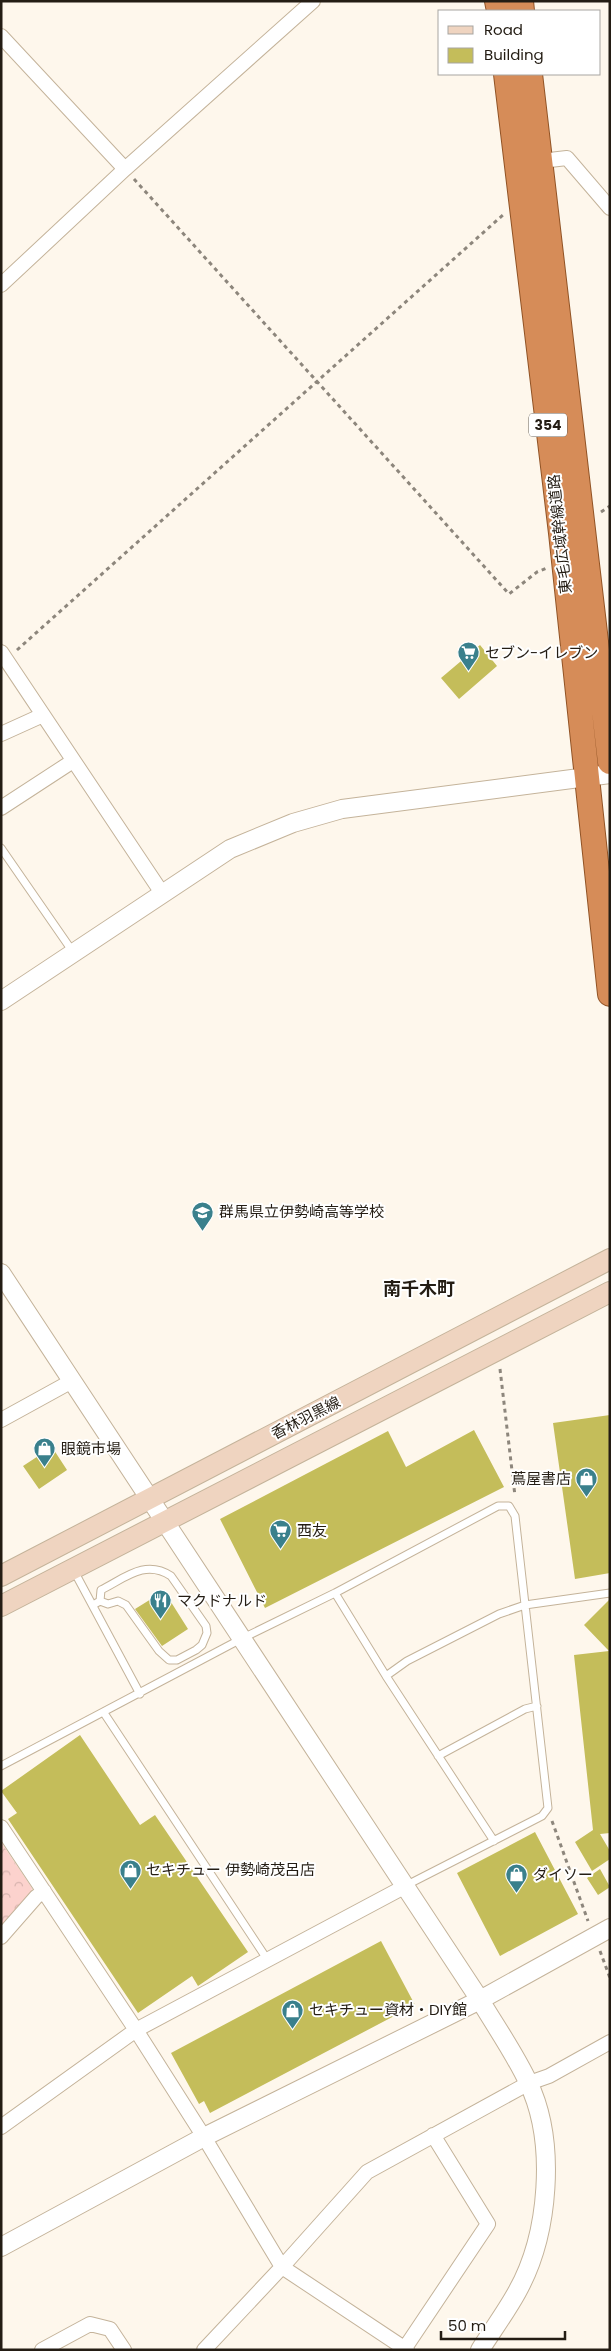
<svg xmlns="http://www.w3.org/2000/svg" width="611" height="2351" viewBox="0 0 611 2351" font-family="Poppins,'Noto Sans JP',sans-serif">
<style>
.park{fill:url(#park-crowns)}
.building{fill:#c4bd5a}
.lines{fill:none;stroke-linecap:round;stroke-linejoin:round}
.service-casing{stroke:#c4b39a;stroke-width:9}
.minor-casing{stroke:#c4b39a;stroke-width:16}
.tertiary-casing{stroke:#c4b39a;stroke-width:20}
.secondary-casing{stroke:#c4b39a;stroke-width:22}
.trunk-casing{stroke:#915325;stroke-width:26}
.path{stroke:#8d867c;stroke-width:3;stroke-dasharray:4 4;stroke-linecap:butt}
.service{stroke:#fff;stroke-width:7}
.minor{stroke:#fff;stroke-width:14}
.tertiary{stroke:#fff;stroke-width:18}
.secondary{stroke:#efd4c0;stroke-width:20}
.trunk{stroke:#d68c58;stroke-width:24}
.labels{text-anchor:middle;stroke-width:4;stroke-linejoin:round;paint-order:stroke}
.shield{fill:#fff;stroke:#66615a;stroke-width:1}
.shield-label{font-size:14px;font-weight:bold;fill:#241d14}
.street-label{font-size:15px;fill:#241d14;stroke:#fff}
.poi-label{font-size:15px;fill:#241d14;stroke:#fff;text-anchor:start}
.quarter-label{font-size:18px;font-weight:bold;fill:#241d14;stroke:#fff}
</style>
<defs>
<pattern id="park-crowns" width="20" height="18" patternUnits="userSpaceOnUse" patternTransform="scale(1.25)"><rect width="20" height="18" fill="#fcd2cd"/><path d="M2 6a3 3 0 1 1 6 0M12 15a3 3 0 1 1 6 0" fill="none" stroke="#d8b4af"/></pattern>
</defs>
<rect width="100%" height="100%" fill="#fef7ec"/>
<path class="park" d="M1,1842L32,1888L31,1894L1,1928Z"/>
<path class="building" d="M480,645L497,666L459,699L441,678Z
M610,1415V1573L575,1579L553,1423Z
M474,1430L504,1487L265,1608L220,1519L388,1431L406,1467Z
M52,1447L67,1470L39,1489L23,1466Z
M164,1591L188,1629L162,1646L135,1609Z
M610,1599V1833L600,1834L610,1851V1859L592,1871L575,1842L593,1830L574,1655L609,1651L584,1625Z
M80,1735L140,1825L155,1815L248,1952L198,1986L192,1976L138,2013L8,1819L17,1813L1,1791Z
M535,1832L578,1914L500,1956L457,1873Z
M600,1869L610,1887L598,1895L587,1878Z
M381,1941L415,2005L210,2113L204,2101L199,2104L171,2053Z"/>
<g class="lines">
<defs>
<path id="service" d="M1,848L73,952
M73,1569L140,1694
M335,1593L386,1676L494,1841
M93,1605L100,1601L108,1604L118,1601L126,1605L159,1651L169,1660H177L196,1650L202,1645L207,1633L206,1626L171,1576C145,1559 125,1578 101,1590L100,1601
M386,1676L407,1661L499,1614L525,1605L610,1593
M104,1713L267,1959
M438,1756L525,1709L537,1706
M1,1766L243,1638L335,1593L498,1506H509L515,1516L548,1808L542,1816L405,1886"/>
<path id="minor" d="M1,36L125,169
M541,161L567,158L610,208
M1,285L125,169L313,1
M1,652L162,893
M1,734L43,715
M1,808L73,761
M1,1420L72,1381
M1,1827L136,2030L204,2137L282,2267L407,2350
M1,1937L36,1897L44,1891
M1,2127L136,2030L404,1887
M405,2348L488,2224L433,2135
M42,2350L90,2324L110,2329L124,2350
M204,2350L282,2267L367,2172L529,2083L549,2076L610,2042"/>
<path id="tertiary" d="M1,1001L230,849L293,823L342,809L610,774
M1,1273L480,2000C496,2027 515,2054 528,2082C557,2142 549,2235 517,2292C506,2312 492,2331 480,2350
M1,2247L204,2137L480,2000L610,1928"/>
<path id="secondary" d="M1,1576L610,1259
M1,1606L610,1292"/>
<path id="trunk" d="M497,1L499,11
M521,1L522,11
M506,74L561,533L610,994
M530,74L610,762"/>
</defs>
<use href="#service" class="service-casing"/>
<use href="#minor" class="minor-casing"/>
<use href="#tertiary" class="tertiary-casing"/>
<use href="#secondary" class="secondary-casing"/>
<use href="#trunk" class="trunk-casing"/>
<path class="path" d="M134,179L509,594L537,572L547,568
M601,512L610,506
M17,650L504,214
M500,1369L515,1496
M552,1821L588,1921
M600,1951L610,1978"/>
<use href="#service" class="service"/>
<use href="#minor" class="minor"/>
<use href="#tertiary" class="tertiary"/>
<use href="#secondary" class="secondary"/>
<use href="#trunk" class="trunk"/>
</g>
<defs>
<symbol id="supermarket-pin" viewBox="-11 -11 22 30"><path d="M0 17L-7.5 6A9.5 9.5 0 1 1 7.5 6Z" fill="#3a808c" stroke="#fff"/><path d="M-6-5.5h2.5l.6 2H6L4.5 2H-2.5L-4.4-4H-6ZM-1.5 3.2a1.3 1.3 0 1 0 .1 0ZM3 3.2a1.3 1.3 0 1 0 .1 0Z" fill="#fff"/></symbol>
<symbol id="school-pin" viewBox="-11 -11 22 30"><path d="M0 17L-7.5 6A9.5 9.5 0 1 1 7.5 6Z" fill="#3a808c" stroke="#fff"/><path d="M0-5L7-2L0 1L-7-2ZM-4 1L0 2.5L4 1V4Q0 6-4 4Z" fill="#fff"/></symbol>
<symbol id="shop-pin" viewBox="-11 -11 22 30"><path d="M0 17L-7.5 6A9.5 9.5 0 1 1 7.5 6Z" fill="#3a808c" stroke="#fff"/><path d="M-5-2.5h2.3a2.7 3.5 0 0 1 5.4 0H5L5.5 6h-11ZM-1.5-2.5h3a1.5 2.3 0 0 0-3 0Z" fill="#fff"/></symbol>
<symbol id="restaurant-pin" viewBox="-11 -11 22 30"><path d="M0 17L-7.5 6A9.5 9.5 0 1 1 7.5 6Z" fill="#3a808c" stroke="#fff"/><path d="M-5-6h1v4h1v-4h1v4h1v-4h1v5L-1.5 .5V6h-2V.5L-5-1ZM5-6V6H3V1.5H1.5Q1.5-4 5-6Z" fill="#fff"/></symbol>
</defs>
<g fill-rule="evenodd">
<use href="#supermarket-pin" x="456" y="640" width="25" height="34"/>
<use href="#school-pin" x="190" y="1200" width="25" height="34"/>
<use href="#shop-pin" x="32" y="1436" width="25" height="34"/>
<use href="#shop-pin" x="574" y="1466" width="25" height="34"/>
<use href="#supermarket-pin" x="268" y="1518" width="25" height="34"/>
<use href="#restaurant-pin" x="148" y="1588" width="25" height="34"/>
<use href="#shop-pin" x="118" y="1858" width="25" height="34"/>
<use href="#shop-pin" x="504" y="1862" width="25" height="34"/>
<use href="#shop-pin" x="280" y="1998" width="25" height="34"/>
</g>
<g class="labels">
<rect class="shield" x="529" y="413.5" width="38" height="23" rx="4"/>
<g class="shield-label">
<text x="548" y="430">354</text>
</g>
<g class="street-label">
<text transform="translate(560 534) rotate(-96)" y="5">東毛広域幹線道路</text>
<text transform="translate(306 1418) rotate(-27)" y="5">香林羽黒線</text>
</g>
<g class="poi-label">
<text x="485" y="658">セブン-イレブン</text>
<text x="219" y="1217">群馬県立伊勢崎高等学校</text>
<text x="61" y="1454">眼鏡市場</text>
<text x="571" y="1484" text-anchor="end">蔦屋書店</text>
<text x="297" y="1536">西友</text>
<text x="177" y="1606">マクドナルド</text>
<text x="146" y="1875">セキチュー 伊勢崎茂呂店</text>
<text x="533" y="1880">ダイソー</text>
<text x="309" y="2015">セキチュー資材・DIY館</text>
</g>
<g class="quarter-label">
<text x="419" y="1295">南千木町</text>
</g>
</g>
<rect width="611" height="2351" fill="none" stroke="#241d14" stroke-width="5"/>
<rect x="438" y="10" width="162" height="65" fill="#ffffff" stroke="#a7a5a1"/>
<rect x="448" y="26" width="25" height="8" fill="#efd4c0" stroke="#a7a5a1"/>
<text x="484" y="35" font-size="15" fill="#241d14">Road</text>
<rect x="448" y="48" width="25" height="15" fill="#c4bd5a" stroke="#a7a5a1"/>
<text x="484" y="60" font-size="15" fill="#241d14">Building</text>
<path d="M441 2331v8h124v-8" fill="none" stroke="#241d14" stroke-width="2.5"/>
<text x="448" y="2331" font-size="15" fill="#241d14" stroke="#ffffff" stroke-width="4" paint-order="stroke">50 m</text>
</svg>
